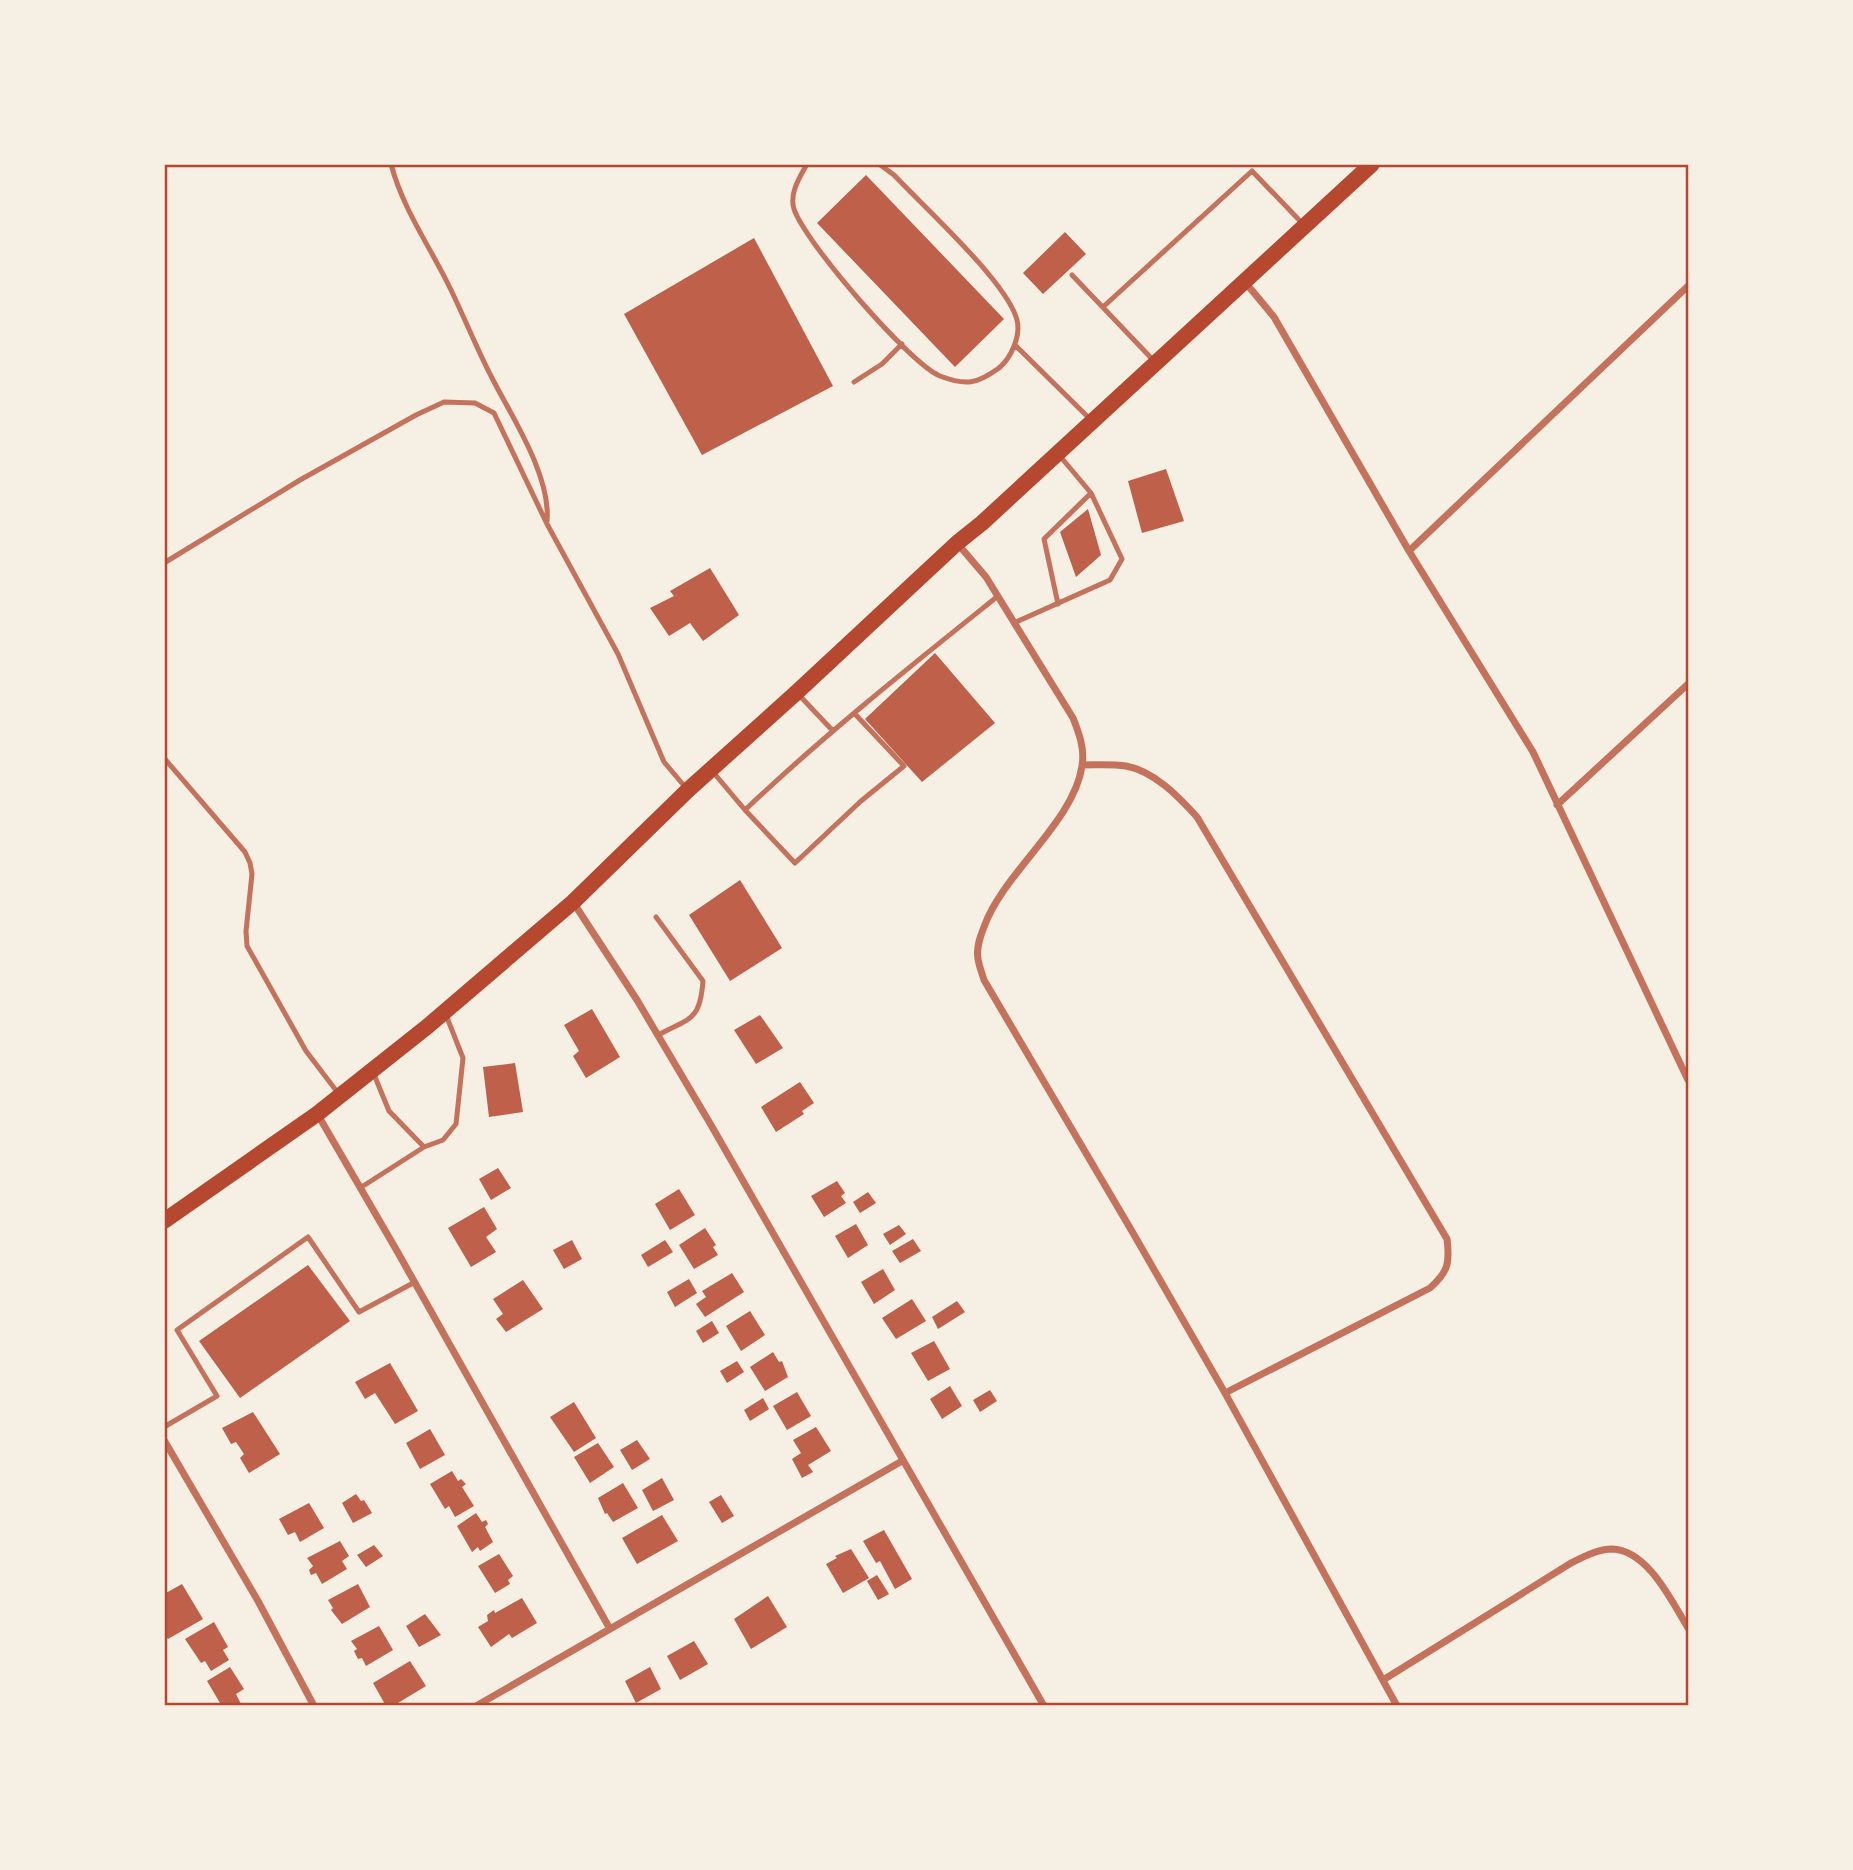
<svg xmlns="http://www.w3.org/2000/svg" width="1853" height="1870" viewBox="0 0 1853 1870" font-family="'Varela Round',sans-serif">
<style>
.building{fill:#bf614a}
.lines{fill:none;stroke-linecap:round;stroke-linejoin:round}
.service{stroke:#c5725c;stroke-width:5}
.minor{stroke:#c5725c;stroke-width:7}
.primary{stroke:#b5482f;stroke-width:16}
.neatline{fill:none;stroke:#b5482f;stroke-width:2.5}
</style>
<rect width="100%" height="100%" fill="#f6efe4"/>
<path class="building" d="M866,175L1004,319L955,367L817,223Z
M1065,232L1086,254L1043,294L1023,273Z
M754,238L833,386L702,455L624,314Z
M1166,469L1184,521L1142,533L1128,481Z
M1088,509L1101,555L1076,577L1060,532Z
M710,568L739,615L703,641L690,623L669,636L650,608L674,596L670,591Z
M935,653L995,723L922,782L865,719Z
M740,880L782,948L730,981L689,915Z
M592,1009L620,1057L586,1078L573,1056L579,1051L564,1025Z
M760,1015L783,1048L756,1064L734,1030Z
M515,1063L523,1112L489,1117L483,1067Z
M800,1082L814,1103L802,1111L804,1114L776,1132L761,1107Z
M498,1168L511,1188L491,1200L479,1179Z
M837,1181L845,1193L841,1196L846,1203L824,1217L811,1196Z
M679,1189L695,1215L670,1230L655,1204Z
M868,1192L876,1203L860,1213L853,1202Z
M484,1207L497,1229L486,1237L496,1252L471,1267L448,1228Z
M856,1224L868,1245L848,1258L835,1236Z
M899,1225L906,1234L890,1245L883,1234Z
M705,1228L716,1245L713,1247L718,1255L694,1269L679,1245Z
M913,1239L921,1251L900,1263L892,1251Z
M572,1240L582,1259L564,1269L553,1250Z
M665,1240L673,1252L648,1267L641,1255Z
M308,1265L350,1321L240,1398L199,1341Z
M883,1269L895,1290L874,1304L861,1282Z
M732,1273L744,1292L705,1317L696,1304L706,1297L702,1291Z
M689,1279L697,1293L675,1307L667,1292Z
M523,1280L543,1309L506,1332L496,1319L503,1314L493,1299Z
M912,1299L926,1321L896,1339L882,1318Z
M957,1301L965,1312L938,1329L932,1317Z
M750,1311L765,1335L741,1351L726,1326Z
M712,1321L719,1333L703,1343L696,1331Z
M934,1341L950,1369L928,1381L911,1353Z
M773,1352L779,1362L782,1361L788,1377L765,1391L750,1367Z
M737,1361L744,1372L727,1383L720,1371Z
M390,1363L418,1411L395,1424L375,1393L365,1399L355,1382Z
M950,1386L962,1406L942,1419L930,1399Z
M990,1390L997,1401L980,1412L973,1400Z
M797,1392L811,1416L787,1430L773,1406Z
M763,1398L769,1409L750,1421L744,1410Z
M574,1402L596,1438L574,1452L550,1417Z
M253,1412L280,1454L249,1473L240,1458L244,1454L236,1442L231,1444L222,1428Z
M816,1427L831,1451L808,1465L813,1472L802,1478L792,1459L801,1453L793,1440Z
M430,1429L445,1455L420,1469L406,1443Z
M637,1440L650,1459L632,1470L620,1450Z
M598,1443L614,1467L590,1483L574,1457Z
M452,1471L458,1481L461,1479L466,1484L462,1487L474,1506L455,1517L449,1506L445,1509L430,1484Z
M662,1478L674,1500L653,1511L642,1490Z
M623,1483L638,1508L613,1522L607,1513L605,1514L598,1498Z
M356,1494L361,1501L364,1500L372,1513L353,1523L342,1503Z
M721,1495L734,1516L722,1523L709,1502Z
M309,1503L324,1528L300,1542L295,1532L288,1535L279,1519Z
M476,1513L482,1522L486,1520L488,1524L485,1527L493,1542L480,1551L478,1547L472,1552L457,1526Z
M662,1515L678,1541L637,1564L622,1538Z
M884,1530L912,1579L895,1589L880,1561L876,1563L863,1541Z
M340,1541L349,1556L342,1561L347,1569L322,1584L316,1573L311,1575L309,1570L313,1566L307,1558Z
M374,1545L383,1556L366,1567L357,1555Z
M851,1549L869,1578L843,1593L826,1564L837,1558L835,1556Z
M499,1554L513,1576L508,1580L510,1584L495,1593L478,1566Z
M877,1575L889,1594L878,1600L867,1581Z
M182,1584L203,1619L168,1639L164,1633V1594Z
M358,1584L370,1607L342,1624L331,1610L333,1608L328,1600Z
M768,1596L787,1627L751,1649L734,1619Z
M522,1598L537,1623L512,1638L509,1634L491,1647L478,1627L488,1621L487,1615L494,1610L495,1613Z
M425,1614L441,1635L419,1647L406,1626Z
M214,1622L228,1647L223,1650L229,1660L211,1671L205,1661L201,1663L185,1639Z
M379,1626L393,1650L366,1666L362,1658L358,1659L354,1651L357,1649L351,1641Z
M694,1641L708,1664L680,1680L667,1656Z
M410,1661L426,1686L393,1706H386L373,1683Z
M230,1667L244,1689L236,1694L242,1706H216L220,1703L207,1681Z
M650,1667L661,1689L636,1703L625,1681Z"/>
<g class="lines">
<path class="service" d="M391,164C403,210 431,248 451,290C465,319 477,349 492,378C512,417 551,476 547,521
M807,164C800,177 789,193 794,209C804,241 910,364 940,376C966,386 977,384 999,368C1011,358 1021,336 1017,320C1007,282 923,206 894,175L879,164
M1072,275L1155,362
M1103,307L1252,171L1303,224
M1015,345L1090,419
M854,382L882,364L902,344
M1059,455L1091,493
M164,563L300,480L416,415L444,402L475,403L494,413L547,524L618,654L664,762L686,788
M1014,623L1110,580L1122,559L1091,493L1044,539L1058,604
M799,695L833,731
M854,713L904,766L861,801L795,863L745,810C825,734 912,665 998,596
M164,758L245,852L250,863L252,874L246,931L247,946L306,1051L338,1093
M713,772L745,810
M656,917L703,981C700,1021 690,1018 658,1035
M373,1072L389,1111L424,1147L443,1140L456,1124L463,1058L446,1015
M360,1188L424,1147
M164,1427L217,1396L177,1330L308,1237L359,1312L415,1282"/>
<path class="minor" d="M1245,282L1274,317L1409,551L1533,752L1688,1080
M957,543L986,577L1073,718C1079,733 1085,749 1082,766C1074,822 1003,873 984,927C980,937 976,948 978,959C979,966 982,973 984,980L1133,1233L1225,1393L1397,1706
M1409,551L1688,286
M1082,765C1097,765 1112,764 1126,766C1154,771 1179,797 1197,817L1447,1239C1450,1263 1448,1272 1430,1288L1225,1393
M1557,805L1688,684
M573,902L637,1000L711,1125L1044,1706
M318,1115L397,1251L610,1629
M164,1440L258,1601L314,1706
M1383,1680L1571,1563C1583,1557 1598,1549 1612,1549C1648,1550 1672,1602 1688,1628
M476,1706L902,1461"/>
<path class="primary" d="M164,1221L317,1114L428,1026L573,902L688,790L797,692L957,543L982,523L1372,164"/>
</g>
<rect width="1853" height="1870" fill="none" stroke="#f6efe4" stroke-width="332"/>
<rect x="166" y="166" width="1521" height="1538" class="neatline"/>
</svg>
